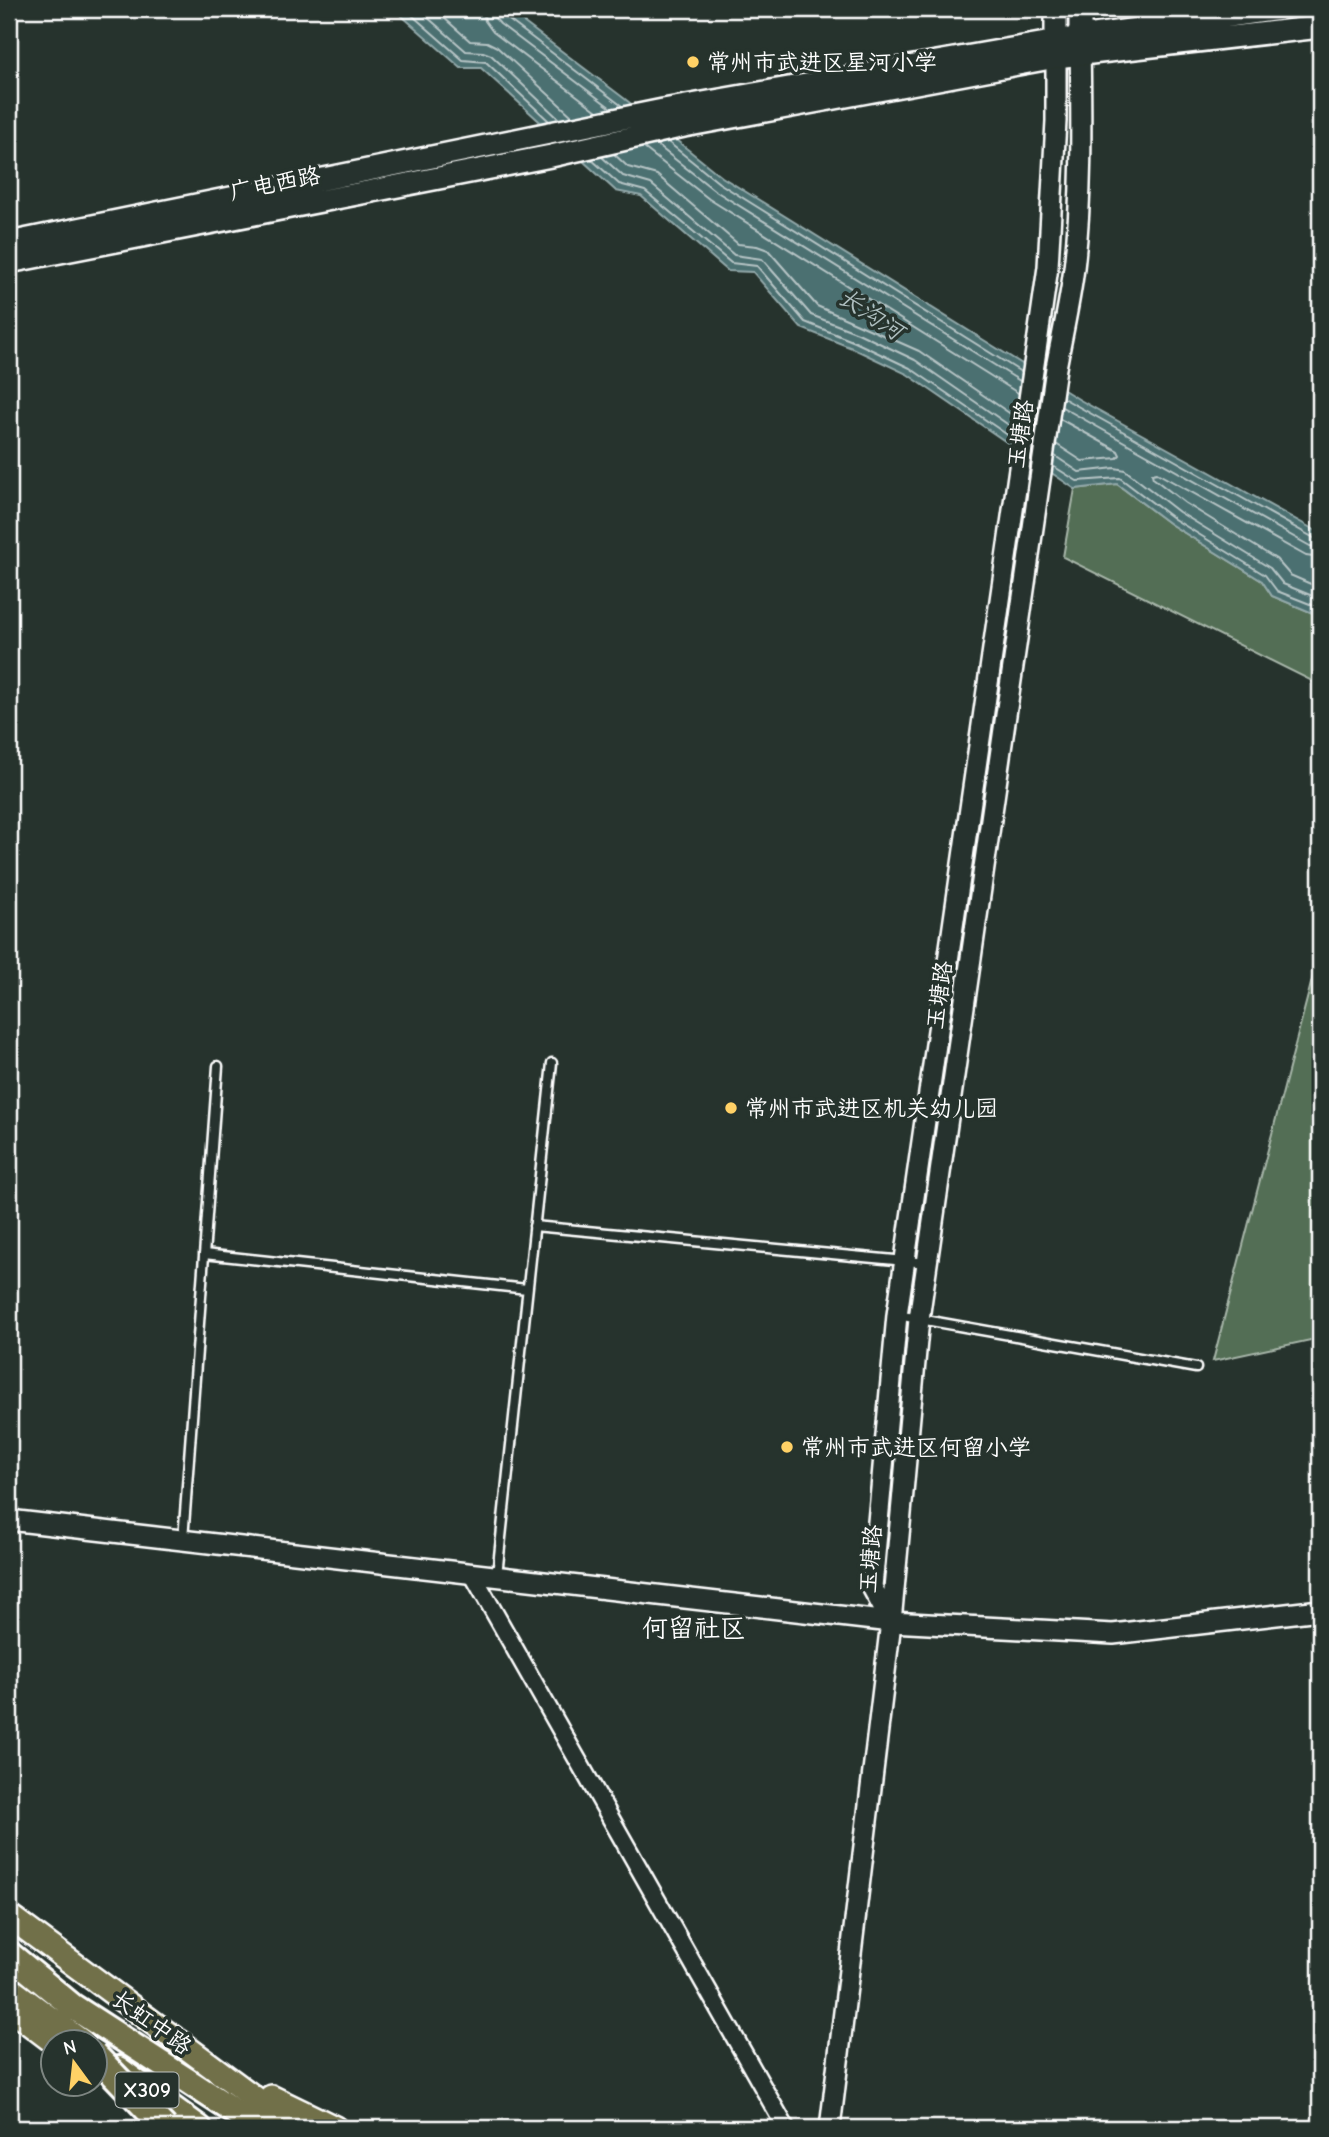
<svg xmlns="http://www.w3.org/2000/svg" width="1329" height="2137" viewBox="0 0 1329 2137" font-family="'Comic Neue','LXGW WenKai TC',sans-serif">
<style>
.green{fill:#526e54;stroke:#a8b6aa;stroke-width:2}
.water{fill:#4b6f71;stroke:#93a9aa;stroke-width:2}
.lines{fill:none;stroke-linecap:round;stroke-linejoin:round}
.shore{stroke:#b7c5c6;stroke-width:2}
.service-casing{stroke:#fff;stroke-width:13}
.minor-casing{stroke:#fff;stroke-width:21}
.tertiary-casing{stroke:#fff;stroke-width:24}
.secondary-casing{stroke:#fff;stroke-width:26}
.primary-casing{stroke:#fff;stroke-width:28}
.trunk-casing{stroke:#fff;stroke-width:30}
.service{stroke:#26332d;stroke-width:8}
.minor{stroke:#26332d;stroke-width:16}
.tertiary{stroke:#26332d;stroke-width:19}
.secondary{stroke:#26332d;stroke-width:21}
.primary{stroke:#71704a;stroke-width:23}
.trunk{stroke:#71704a;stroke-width:24}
.trunk-bridge-casing{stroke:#fff;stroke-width:30;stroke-linecap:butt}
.trunk-bridge{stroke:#71704a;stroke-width:24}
.poi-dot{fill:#ffd166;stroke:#26332d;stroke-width:2.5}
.labels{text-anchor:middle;stroke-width:7;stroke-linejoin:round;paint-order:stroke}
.shield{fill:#26332d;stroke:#bec2c0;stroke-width:2}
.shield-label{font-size:21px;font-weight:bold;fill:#fff}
.poi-label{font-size:23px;fill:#fff;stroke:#26332d;text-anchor:start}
.street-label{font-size:23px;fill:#fff;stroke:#26332d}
.water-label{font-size:24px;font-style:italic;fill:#aebebf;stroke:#26332d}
.quarter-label{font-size:26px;fill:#fff;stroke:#26332d}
</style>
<rect width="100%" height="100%" fill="#26332d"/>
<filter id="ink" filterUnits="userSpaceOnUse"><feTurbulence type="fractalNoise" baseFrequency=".0143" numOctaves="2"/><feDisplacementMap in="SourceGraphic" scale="14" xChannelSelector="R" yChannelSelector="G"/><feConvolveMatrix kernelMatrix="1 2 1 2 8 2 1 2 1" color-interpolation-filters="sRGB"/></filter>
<g filter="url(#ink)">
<path class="green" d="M1117,484L1170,524L1262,581L1272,596L1320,616V685L1063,557L1075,489Z
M1320,949V1338L1213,1361Z"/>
<path class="water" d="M394,9H506L625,99L722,177L1080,400L1320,533V616L1272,596L1262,581L1170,524L1117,484L1075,489L907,374L852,348L801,328L753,272L728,271L641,196L616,191L481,68H461Z"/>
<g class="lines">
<path class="shore" d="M405,9L463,60L486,62L549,121
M418,9L466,51L483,52L491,55L559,119
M434,9L470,41L487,42L497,47L572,116
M483,9L485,21L493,32L597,111
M493,9L494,17L500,24L611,108
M502,9L505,17L622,106
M668,142L719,183L1021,372
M657,145L714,190L1020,381
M644,148L709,199L1018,393
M614,154L628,167L657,175L738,244L757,246L768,250L817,306L919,351L1015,417
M602,157L623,176L651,184L734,255L762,259L811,315L858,333L915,360L1013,428
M591,159L619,184L645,191L731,263L757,266L805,322L855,342L910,368L1012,438
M1063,398L1314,538L1320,539
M1062,407L1310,546L1320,548
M1056,444L1082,461L1117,458L1120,455L1118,451L1060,419
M1055,456L1079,472L1115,468L1125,470L1179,512L1270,568L1283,584L1320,599
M1053,466L1077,481L1120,478L1174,519L1265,575L1277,591L1320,608
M1320,558L1306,556L1157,473L1152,474L1153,478L1185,503L1276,559L1290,575L1320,588"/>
<defs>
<path id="service" d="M534,1226L927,1263
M204,1254L527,1289
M897,1315L1196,1368
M183,1540L218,1066
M497,1575L552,1063"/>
<path id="minor" d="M473,1575L786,2128"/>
<path id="tertiary" d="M9,1520L891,1622L1113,1634L1320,1610
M891,1622L872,1587L897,1315L1048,267L1056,121V57
M830,2128L891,1622L919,1319L1056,368C1062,335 1070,302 1074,268C1083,192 1081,116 1080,39"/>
<path id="secondary" d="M1080,9V37
M1056,56V9
M9,243L663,110L1080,37L1280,9
M9,262L551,156L684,126L1056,57L1320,27"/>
<path id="primary" d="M9,1916L295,2128
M9,2008L54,2042
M271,2097L335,2128"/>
<path id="trunk" d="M9,1954L72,2006L237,2113L270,2128
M9,1989L81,2042
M118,2069L199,2128"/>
</defs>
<use href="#service" class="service-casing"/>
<use href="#minor" class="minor-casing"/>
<use href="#tertiary" class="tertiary-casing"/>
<use href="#secondary" class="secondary-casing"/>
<use href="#primary" class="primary-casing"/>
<use href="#trunk" class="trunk-casing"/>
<use href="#service" class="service"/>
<use href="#minor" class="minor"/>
<use href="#tertiary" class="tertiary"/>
<use href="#secondary" class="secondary"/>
<use href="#primary" class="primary"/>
<use href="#trunk" class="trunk"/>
<defs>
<path id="trunk-bridge" d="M94,2054L165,2128"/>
</defs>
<use href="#trunk-bridge" class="trunk-bridge-casing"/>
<use href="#trunk-bridge" class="trunk-bridge"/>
</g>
</g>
<g class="poi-dot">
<circle cx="693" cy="62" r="7"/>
<circle cx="731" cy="1108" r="7"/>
<circle cx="787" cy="1447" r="7"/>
</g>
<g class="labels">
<rect class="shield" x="115.5" y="2072.5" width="63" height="35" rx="5"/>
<g class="shield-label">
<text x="147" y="2097">X309</text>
</g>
<g class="poi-label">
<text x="707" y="70">常州市武进区星河小学</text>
<text x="745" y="1116">常州市武进区机关幼儿园</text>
<text x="801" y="1455">常州市武进区何留小学</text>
</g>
<g class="street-label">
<text transform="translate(275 183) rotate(-11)" y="8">广电西路</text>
<text transform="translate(1020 434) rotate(-82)" y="8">玉塘路</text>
<text transform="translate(939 995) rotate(-82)" y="8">玉塘路</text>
<text transform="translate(870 1559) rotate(-85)" y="8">玉塘路</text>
<text transform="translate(152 2022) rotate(36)" y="8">长虹中路</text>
</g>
<g class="water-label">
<text transform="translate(871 314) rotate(34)" y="8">长沟河</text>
</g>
<g class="quarter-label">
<text x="694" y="1637">何留社区</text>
</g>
</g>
<rect width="1329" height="2137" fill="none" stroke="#26332d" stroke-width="35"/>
<rect x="18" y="18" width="1294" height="2102" fill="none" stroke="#fff" stroke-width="2.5" filter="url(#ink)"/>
<g transform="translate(74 2063) rotate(345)"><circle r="33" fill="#26332d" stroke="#7d8581" stroke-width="2"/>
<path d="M0-5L12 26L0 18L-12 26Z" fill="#ffd166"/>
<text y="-10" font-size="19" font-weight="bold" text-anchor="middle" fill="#ffffff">N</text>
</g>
</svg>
